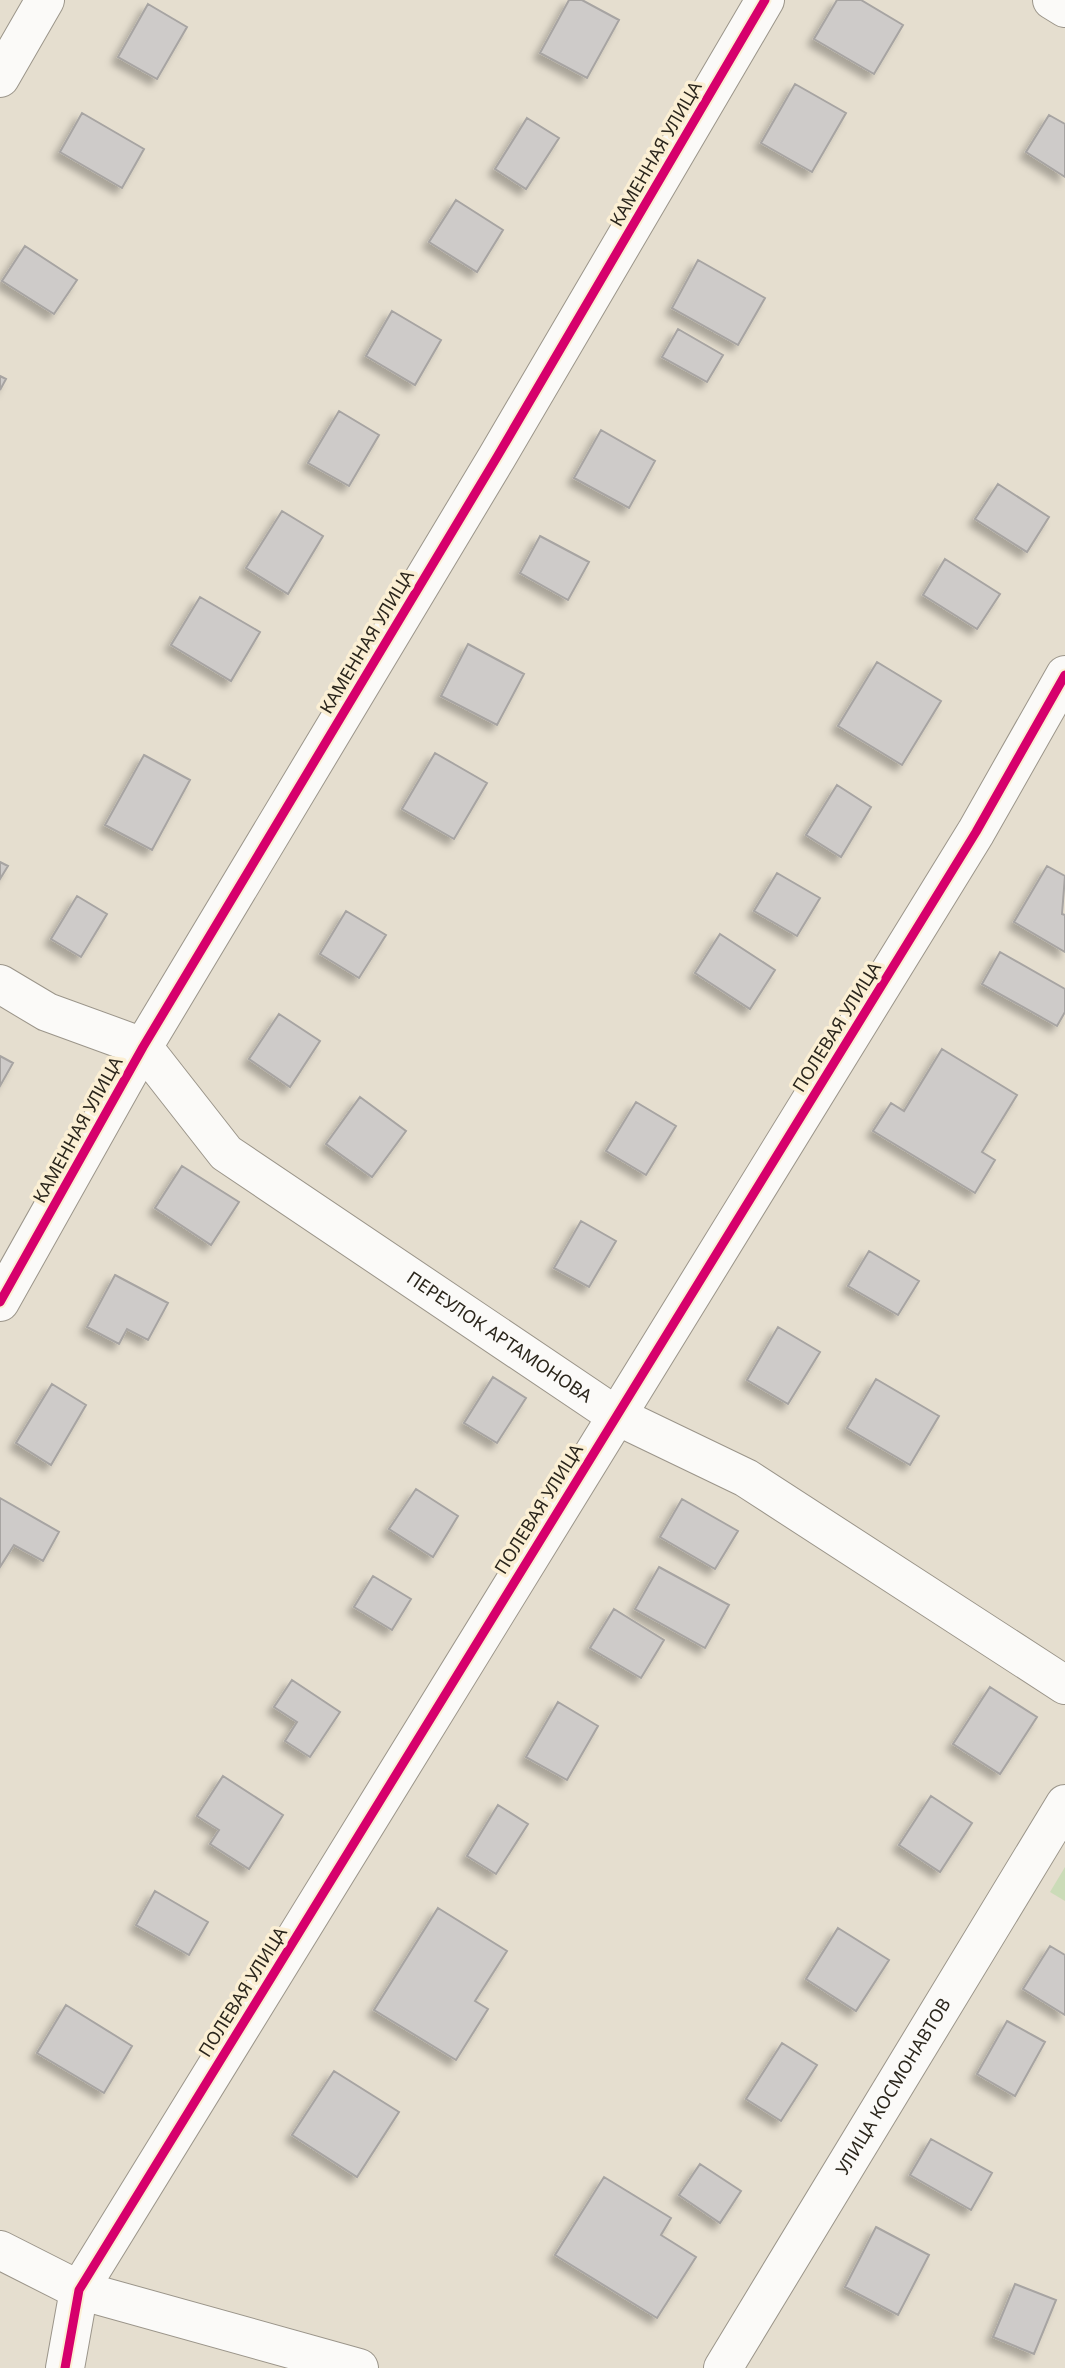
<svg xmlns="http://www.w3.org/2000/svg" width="1065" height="2368" viewBox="0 0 1065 2368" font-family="'Noto Sans',sans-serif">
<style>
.green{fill:#cbdbb8}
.building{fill:#cecbc9;stroke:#a7a4a2;stroke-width:2;filter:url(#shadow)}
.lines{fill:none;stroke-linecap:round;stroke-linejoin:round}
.minor-casing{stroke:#9b958a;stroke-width:40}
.minor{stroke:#fbfaf8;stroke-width:38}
.cycleway-casing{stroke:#fbefd4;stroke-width:13}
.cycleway{stroke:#d6006c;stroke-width:9}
.labels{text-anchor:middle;stroke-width:7;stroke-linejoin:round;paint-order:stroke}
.street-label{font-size:18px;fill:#2b261c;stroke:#fbefd4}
</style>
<defs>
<filter id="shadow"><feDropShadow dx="-6" dy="6" stdDeviation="3.5" flood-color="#0004"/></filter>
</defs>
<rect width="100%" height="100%" fill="#e5decf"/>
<path class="green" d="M1065,1867V1901L1050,1892Z"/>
<path class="building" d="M569,0H582L619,20L587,78L540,53Z
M837,0H861L903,25L874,74L814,39Z
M148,4L187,27L157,79L118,57Z
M795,84L846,113L812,172L761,143Z
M82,113L144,149L122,188L60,152Z
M1049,115L1065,124V177L1026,152Z
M527,118L559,138L526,189L495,169Z
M456,200L503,230L477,272L429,242Z
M25,246L77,280L54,314L2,281Z
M698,260L765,298L738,345L672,308Z
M392,311L441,340L415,385L366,356Z
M678,329L723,355L707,382L662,357Z
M0,376L6,379L0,390Z
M339,411L379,435L349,486L308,463Z
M601,430L655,461L629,508L574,478Z
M998,484L1049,517L1027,552L975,519Z
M282,511L323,536L288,594L246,568Z
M540,536L589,562L568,600L520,573Z
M945,559L1000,594L977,629L923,595Z
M200,597L260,632L231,681L171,645Z
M468,644L524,674L497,725L441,696Z
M877,662L941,701L902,765L838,726Z
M435,753L487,783L454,839L402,809Z
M144,755L190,780L152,850L105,825Z
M837,785L871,807L841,857L806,835Z
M0,862L8,866L0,879Z
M1047,866L1065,876L1062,914L1065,915V952L1014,922Z
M777,873L820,898L797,936L754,911Z
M77,896L107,914L81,957L51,939Z
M346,911L386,935L359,978L320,954Z
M720,934L775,970L750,1009L695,973Z
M1000,952L1065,989V1012L1057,1026L982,984Z
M279,1014L320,1041L290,1087L249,1059Z
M942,1049L1017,1095L982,1152L995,1160L975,1193L873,1131L891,1103L904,1111Z
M0,1056L13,1063L0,1086Z
M360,1097L406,1131L372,1177L326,1144Z
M636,1102L676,1126L646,1175L606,1151Z
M182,1166L239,1202L211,1245L155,1208Z
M581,1221L616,1241L589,1287L554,1268Z
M869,1251L919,1281L898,1315L848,1286Z
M115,1275L168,1303L148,1340L127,1329L119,1344L87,1327Z
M778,1327L820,1352L788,1404L747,1380Z
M493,1377L526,1398L497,1443L464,1423Z
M876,1379L939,1416L910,1465L847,1428Z
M52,1384L86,1405L51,1465L16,1443Z
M416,1489L458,1516L433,1557L389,1529Z
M0,1498L59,1532L43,1561L14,1545L0,1567Z
M682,1499L738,1531L715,1569L660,1537Z
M659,1567L729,1605L705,1648L635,1609Z
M373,1576L411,1599L392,1630L354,1607Z
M614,1609L664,1640L641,1678L590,1648Z
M292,1680L340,1712L310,1757L285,1741L297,1722L274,1707Z
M990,1687L1037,1717L1000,1774L953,1744Z
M558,1702L598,1726L567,1780L526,1757Z
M223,1776L283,1815L249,1869L210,1844L219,1830L197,1816Z
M931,1796L972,1823L940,1872L899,1845Z
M498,1805L528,1824L496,1874L467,1856Z
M155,1891L208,1922L189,1955L136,1925Z
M438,1908L507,1951L475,2001L488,2009L456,2060L374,2010Z
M838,1928L889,1960L856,2011L806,1979Z
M1050,1946L1065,1955V2015L1023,1989Z
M66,2005L132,2046L104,2093L37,2053Z
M1007,2021L1045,2042L1015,2096L977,2074Z
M782,2043L817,2065L781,2121L746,2099Z
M334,2071L399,2112L357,2177L292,2135Z
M931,2139L992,2173L971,2210L910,2175Z
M700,2164L741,2191L720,2223L679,2195Z
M604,2177L671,2218L661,2235L696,2257L657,2318L555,2255Z
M876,2227L929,2255L898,2315L845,2287Z
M1015,2284L1056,2300L1034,2354L993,2337Z"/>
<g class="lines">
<defs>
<g id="minor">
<path d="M1052,0L1065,8"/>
<path d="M0,78L45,0"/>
<path id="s1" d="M0,984L47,1012L143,1047L226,1153L615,1415L746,1478L1065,1685"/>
<path d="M0,1302L143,1047L497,457L765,0"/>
<path d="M0,2250L79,2290L359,2368"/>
<path d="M65,2368L79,2290L976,832L1065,675"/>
<path id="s2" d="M723,2368L1065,1804"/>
</g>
</defs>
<use href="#minor" class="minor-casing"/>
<use href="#minor" class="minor"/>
<defs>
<path id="cycleway" d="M0,1302L143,1047L497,457L765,0
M65,2368L79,2290L976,832L1065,675"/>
</defs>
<use href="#cycleway" class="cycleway-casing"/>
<use href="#cycleway" class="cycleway"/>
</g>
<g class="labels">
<g class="street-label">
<text transform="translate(656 154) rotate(-60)" y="6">КАМЕННАЯ УЛИЦА</text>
<text transform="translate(367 642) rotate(-59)" y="6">КАМЕННАЯ УЛИЦА</text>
<text transform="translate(837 1027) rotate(-58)" y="6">ПОЛЕВАЯ УЛИЦА</text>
<text transform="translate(78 1130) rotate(-61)" y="6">КАМЕННАЯ УЛИЦА</text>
<text dy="6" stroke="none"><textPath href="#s1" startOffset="621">ПЕРЕУЛОК АРТАМОНОВА</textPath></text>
<text transform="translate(539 1509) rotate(-58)" y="6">ПОЛЕВАЯ УЛИЦА</text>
<text transform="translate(243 1992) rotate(-58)" y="6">ПОЛЕВАЯ УЛИЦА</text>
<text dy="6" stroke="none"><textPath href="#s2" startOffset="329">УЛИЦА КОСМОНАВТОВ</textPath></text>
</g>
</g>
</svg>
